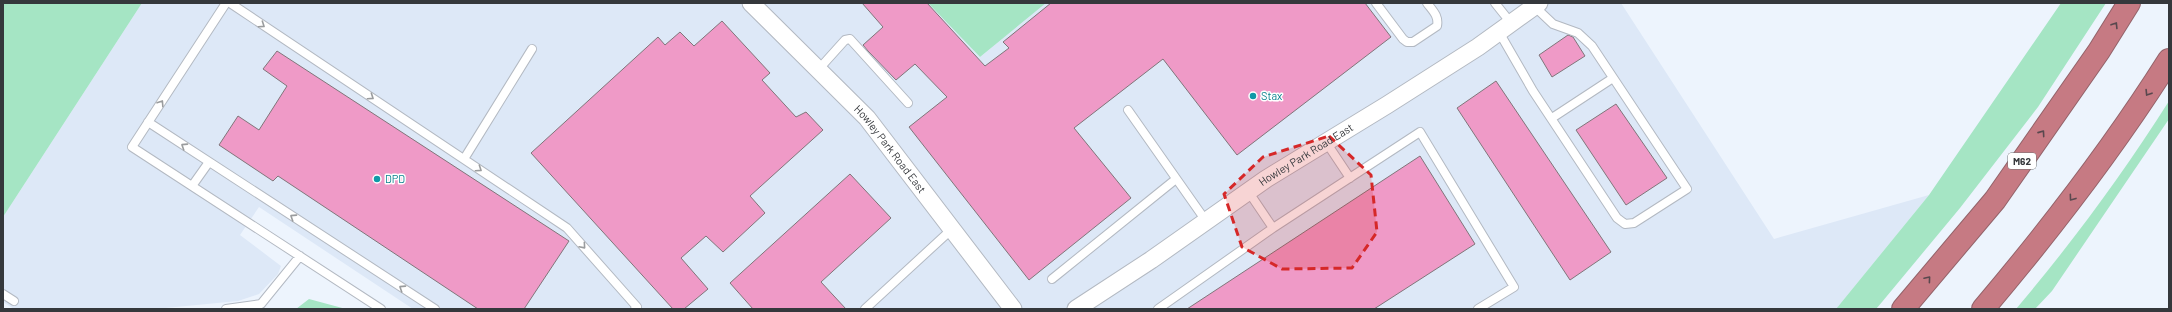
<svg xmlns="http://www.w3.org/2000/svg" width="2172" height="312" viewBox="0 0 2172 312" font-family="Barlow,sans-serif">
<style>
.built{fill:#dde8f7}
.green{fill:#a5e5c4}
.building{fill:#ef9ac7;stroke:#80757a}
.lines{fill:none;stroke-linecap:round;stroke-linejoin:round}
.lane-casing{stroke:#b3b9c2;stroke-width:10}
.street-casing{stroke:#b3b9c2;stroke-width:19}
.highway-casing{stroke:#93636a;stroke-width:24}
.lane{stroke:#fff;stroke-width:8}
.street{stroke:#fff;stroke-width:17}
.highway{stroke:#c67a83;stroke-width:22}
.oneway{stroke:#9a9c9e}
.oneway2{stroke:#59484e}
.marked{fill:#d62828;fill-opacity:0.2;stroke:#d62828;stroke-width:3;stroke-dasharray:8 5;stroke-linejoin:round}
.culture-dot{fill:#0f9aa8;stroke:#fff;stroke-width:1.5}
.labels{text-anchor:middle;stroke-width:3;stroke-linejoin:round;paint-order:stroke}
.shield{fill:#fff;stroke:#727476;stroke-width:1}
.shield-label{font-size:10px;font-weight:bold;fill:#35383c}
.culture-label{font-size:11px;fill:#0d838f;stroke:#fff;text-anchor:start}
.street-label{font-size:11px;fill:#35383c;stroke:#fff}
</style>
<rect width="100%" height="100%" fill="#edf4fd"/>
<path class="built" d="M142,3H928L980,57L1046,3H1621L1774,239L1929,195L1836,309H413L259,207L240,235L281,266L278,274L259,294L238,301L155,309H14L3,302V217Z"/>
<path class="green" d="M3,3H142L3,217Z
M928,3H1046L980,57Z
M2061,3H2106L2038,107L1960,208L1882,302L1876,309H1836L1929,195Z
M2169,101V119L2052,291L2035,309H2016C2071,244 2123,174 2169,101Z
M309,299L346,309H296Z"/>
<path class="building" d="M862,3H927L985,66L1009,48L1003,42L1051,3H1365L1391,37L1237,155L1163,59L1074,128L1131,198L1029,280L909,127L947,97L915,64L896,80L868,51L863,45L883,27Z
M722,21L770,73L762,80L796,117L806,112L823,130L750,196L765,213L723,252L706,236L681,258L708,289L684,309H673L531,153L658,37L665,45L680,32L694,46Z
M1568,35L1573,37L1585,56L1552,77L1539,55Z
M277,51L569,241L524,309H478L278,176L273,181L219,145L238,116L259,130L287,86L263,69Z
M1496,81L1611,252L1570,280L1457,108Z
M1616,104L1667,178L1626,205L1576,130Z
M1420,156L1475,244L1374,309H1187Z
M850,174L891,218L821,282L846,309H753L730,283Z"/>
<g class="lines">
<defs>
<path id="lane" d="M226,3L132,147L381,309
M230,3L567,228L637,307L635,309
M1376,3L1403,39L1407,42H1413L1437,26C1439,16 1433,11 1427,3
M1495,3L1511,23
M1499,32L1533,91L1617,218L1625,224L1634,223L1687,189L1592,46L1578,33L1553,24L1534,6
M818,70L845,40L850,39L908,103
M1128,110L1206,221
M1552,118L1613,78
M148,122L435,309
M1326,142L1350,178
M464,159L532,49
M192,186L209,162
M1273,228L1420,132L1514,287L1478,309
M1052,279L1176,179
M3,294L14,301
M226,309L261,304L300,256
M865,309L952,229
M1158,309L1273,228L1248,191"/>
<g id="street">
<path id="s1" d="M751,3L867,118L1013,309"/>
<path id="s2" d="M1076,309L1151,260L1266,179L1387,105L1478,47L1539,3"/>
</g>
<path id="highway" d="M1903,309L1995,200L2099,51L2129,3
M1983,309C2050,230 2114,147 2169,60"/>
</defs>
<use href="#lane" class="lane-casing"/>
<use href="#street" class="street-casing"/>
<use href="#highway" class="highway-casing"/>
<use href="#lane" class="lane"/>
<use href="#street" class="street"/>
<use href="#highway" class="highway"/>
</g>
<defs><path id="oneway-chevron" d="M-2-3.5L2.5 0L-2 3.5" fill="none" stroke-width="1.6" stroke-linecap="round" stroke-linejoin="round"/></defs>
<g class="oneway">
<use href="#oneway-chevron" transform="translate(262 25) rotate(34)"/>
<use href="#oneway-chevron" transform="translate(371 97) rotate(34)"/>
<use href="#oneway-chevron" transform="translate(161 103) rotate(-57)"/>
<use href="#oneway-chevron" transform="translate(184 146) rotate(-147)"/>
<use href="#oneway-chevron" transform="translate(479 169) rotate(34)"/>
<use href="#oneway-chevron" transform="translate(293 217) rotate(-147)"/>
<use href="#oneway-chevron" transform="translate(583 246) rotate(49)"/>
<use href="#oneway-chevron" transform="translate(402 288) rotate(-147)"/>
</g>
<g class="oneway2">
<use href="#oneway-chevron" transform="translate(2115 25) rotate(-58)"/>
<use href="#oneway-chevron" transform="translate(2148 93) rotate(122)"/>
<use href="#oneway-chevron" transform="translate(2042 133) rotate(-55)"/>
<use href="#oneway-chevron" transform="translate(2072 198) rotate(126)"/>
<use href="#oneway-chevron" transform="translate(1928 279) rotate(-50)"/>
</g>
<path class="marked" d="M1329,136L1371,175L1377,232L1352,268L1282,269L1242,247L1224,194L1263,157Z"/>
<g class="culture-dot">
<circle cx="1253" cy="96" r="4"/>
<circle cx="377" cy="179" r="4"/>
</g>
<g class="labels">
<rect class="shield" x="2008" y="153" width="28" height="16" rx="3"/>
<g class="shield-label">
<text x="2022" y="165">M62</text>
</g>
<g class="culture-label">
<text x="1261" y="100">Stax</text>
<text x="385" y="183">DPD</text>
</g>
<g class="street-label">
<text dy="4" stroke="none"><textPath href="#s1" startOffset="202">Howley Park Road East</textPath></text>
<text dy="4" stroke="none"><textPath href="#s2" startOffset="277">Howley Park Road East</textPath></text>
</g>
</g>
<rect width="2172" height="312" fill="none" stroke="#35383c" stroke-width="8"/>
</svg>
